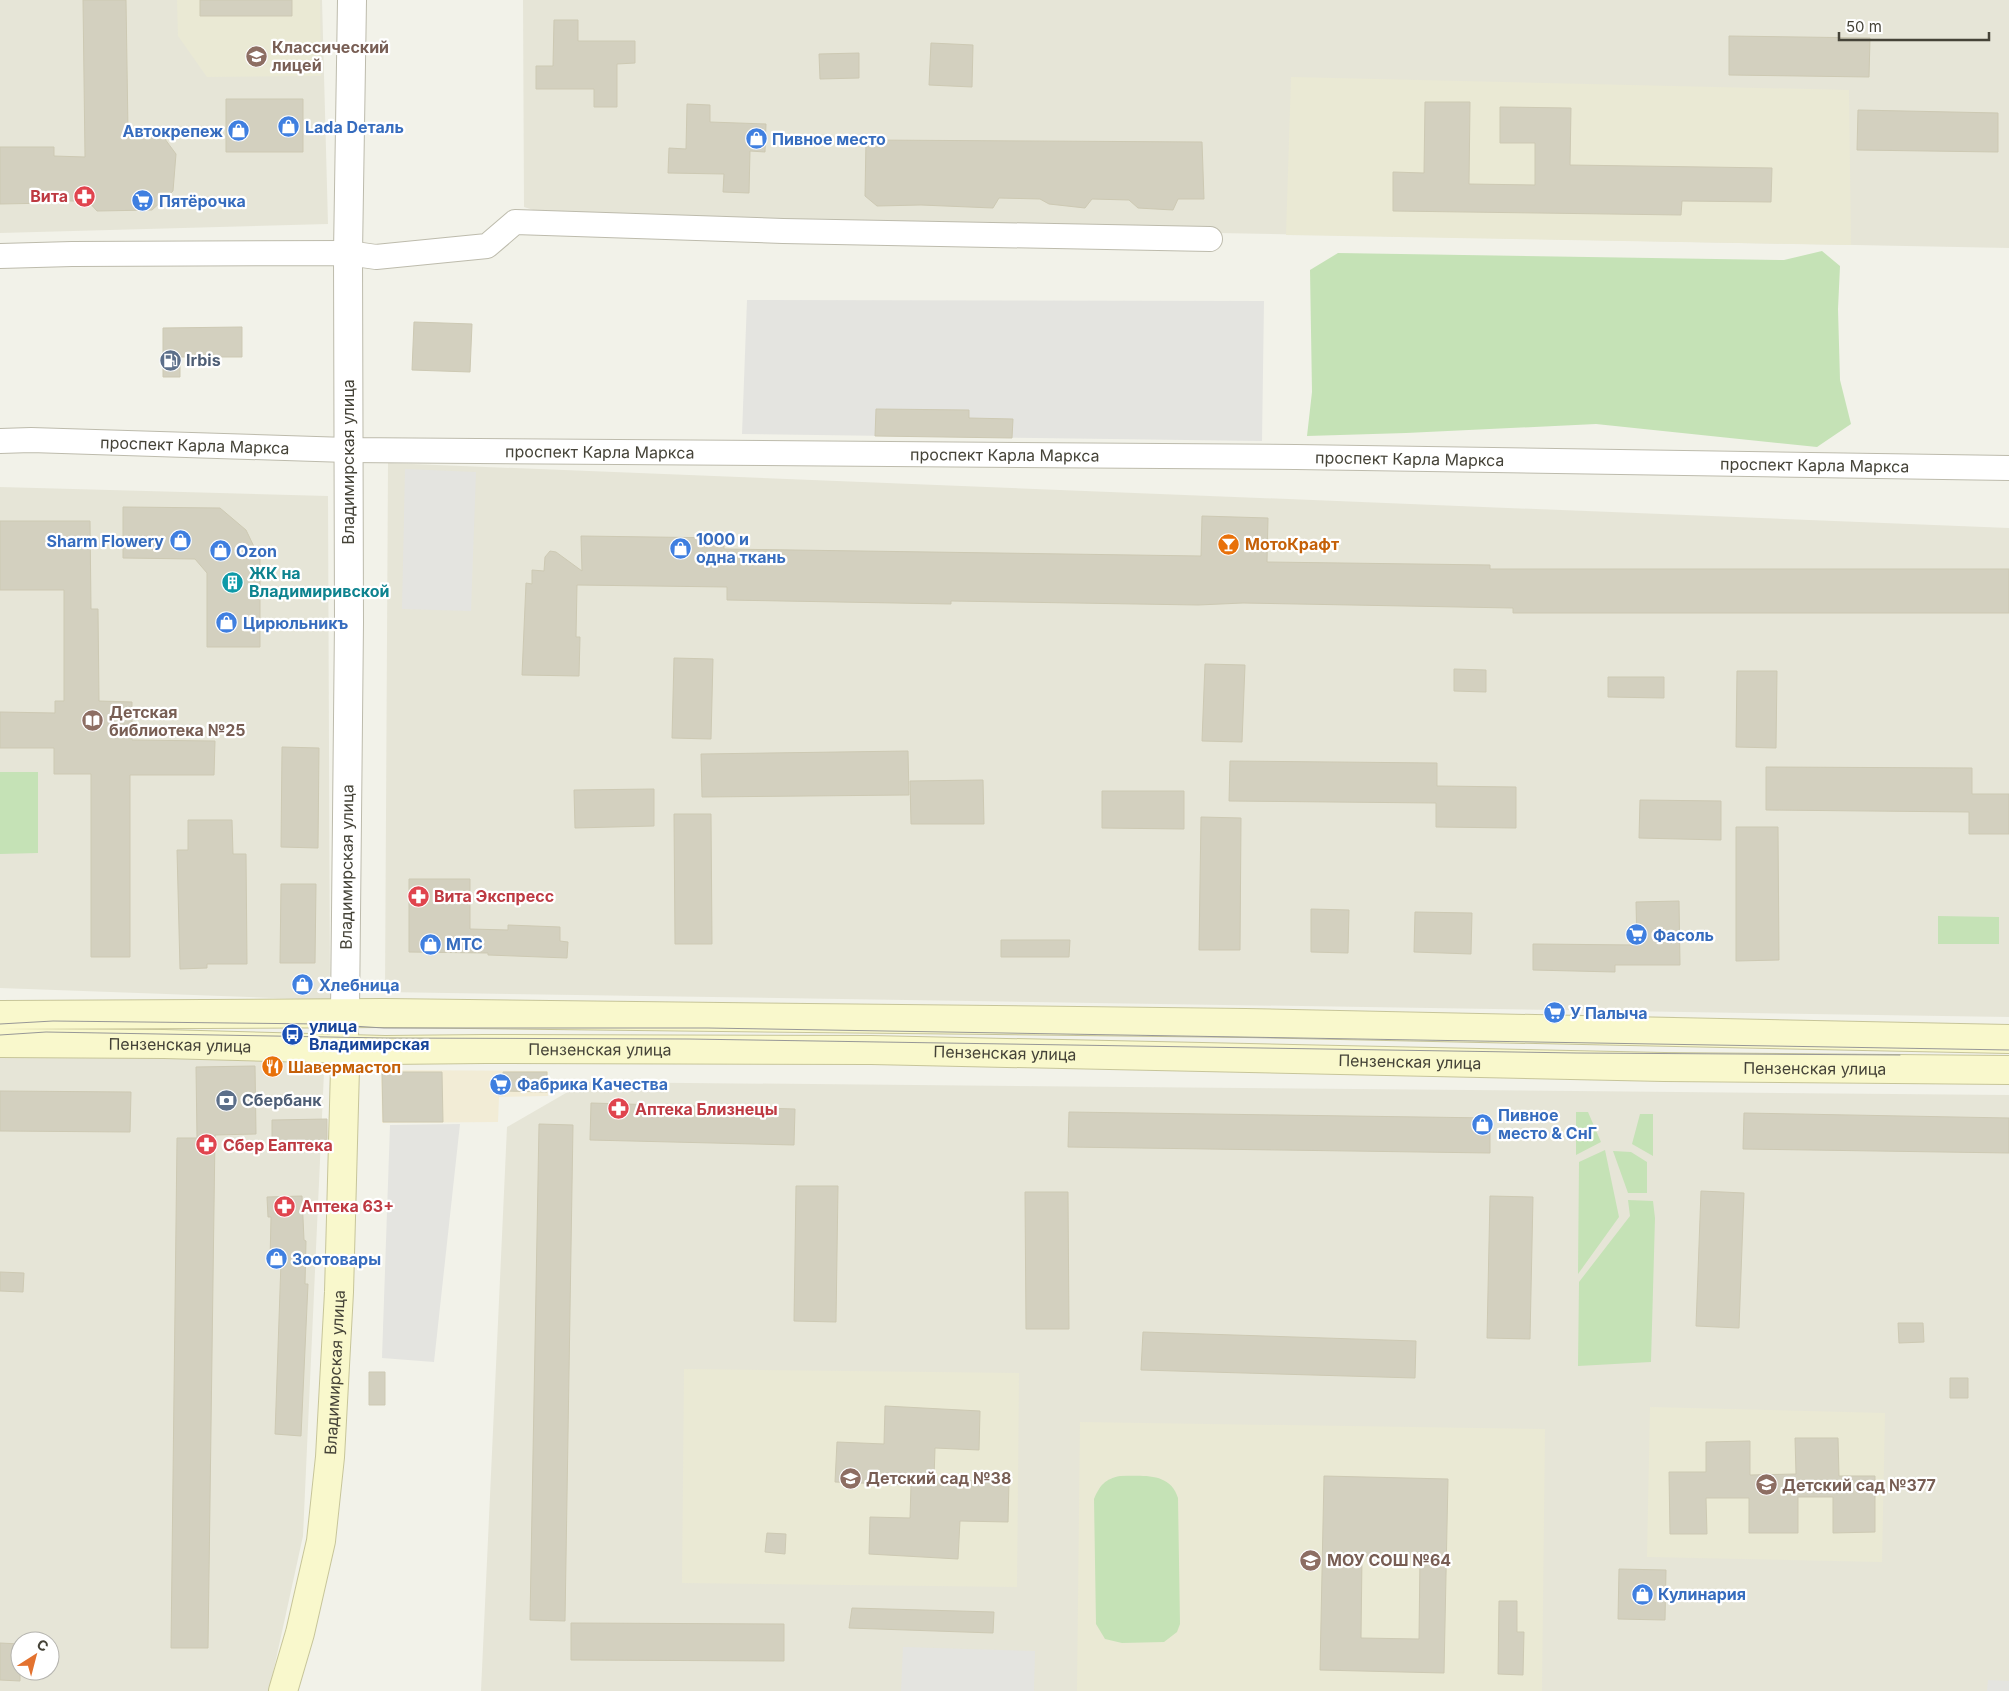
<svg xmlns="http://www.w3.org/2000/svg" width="2009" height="1691" viewBox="0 0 2009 1691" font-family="Inter,sans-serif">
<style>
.residential{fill:#e6e5d7;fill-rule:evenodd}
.commercial{fill:#f2ecd6}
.education{fill:#eae9d4}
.green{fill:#c5e2b6}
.parking{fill:#e4e4e0}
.building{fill:#d3d0bf;stroke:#cdc9b3;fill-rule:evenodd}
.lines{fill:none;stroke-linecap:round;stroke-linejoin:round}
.minor-casing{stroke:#bdbbac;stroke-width:26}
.tertiary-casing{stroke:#bdbbac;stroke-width:30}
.secondary-casing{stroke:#c7c599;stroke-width:30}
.minor{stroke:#fff;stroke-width:24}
.tertiary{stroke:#fff;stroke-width:28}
.secondary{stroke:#f9f8cc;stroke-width:28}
.tram{stroke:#979797;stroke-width:1}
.labels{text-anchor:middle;stroke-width:4.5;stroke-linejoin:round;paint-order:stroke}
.education-label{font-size:16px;font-weight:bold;fill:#785e54;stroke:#fff;text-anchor:start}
.shop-label{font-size:16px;font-weight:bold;fill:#366cbe;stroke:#fff;text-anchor:start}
.health-label{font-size:16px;font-weight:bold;fill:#be3a42;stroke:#fff;text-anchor:start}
.service-label{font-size:16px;font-weight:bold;fill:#4e5e75;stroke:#fff;text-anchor:start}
.street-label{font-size:16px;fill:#454338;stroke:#fff}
.food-label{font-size:16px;font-weight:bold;fill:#c56008;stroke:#fff;text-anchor:start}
.culture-label{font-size:16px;font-weight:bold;fill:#0d838f;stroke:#fff;text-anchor:start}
.transit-label{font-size:16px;font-weight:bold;fill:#164399;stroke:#fff;text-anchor:start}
</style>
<rect width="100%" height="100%" fill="#f2f2e9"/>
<path class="residential" d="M0,0H322L328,224L0,233Z
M523,0H2009V248L798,225L559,218L524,207Z
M388,463L2009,528V1017L385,992Z
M0,487L328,496L330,1000L0,988Z
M325,1050L303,1536L269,1691H0V1056ZM20,1641H50V1671H20Z
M585,1082L2009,1095V1691H481L507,1127Z"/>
<path class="commercial" d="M381,1070L548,1071V1096L499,1097L498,1122L382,1123Z"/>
<path class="education" d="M177,0H320L321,76L207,77L178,36Z
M1291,77L1849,90L1851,245L1286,235Z
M684,1369L1019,1373L1017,1587L682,1583Z
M1650,1407L1885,1413L1882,1562L1647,1557Z
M1080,1422L1545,1429L1542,1691H1077Z"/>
<path class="green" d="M1822,251L1840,266L1838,309L1840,380L1851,424L1817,447L1596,424L1406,433L1307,436L1312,392L1310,270L1338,253L1784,260Z
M0,772H38V853L0,854Z
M1938,916L1999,917V944H1938Z
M1576,1112H1588L1601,1142L1576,1155Z
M1640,1114H1653V1156L1632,1144Z
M1605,1150L1619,1217L1578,1274L1579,1162Z
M1613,1151L1631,1152L1647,1162V1193H1628Z
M1628,1200L1653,1201L1655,1218L1651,1362L1578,1366L1579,1282L1630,1216Z
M1120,1476C1143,1476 1170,1472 1178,1498L1180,1624L1177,1632L1164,1642L1122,1643L1105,1639L1096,1624L1094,1499C1100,1485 1105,1479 1120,1476Z"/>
<path class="parking" d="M747,300L1264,301L1262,441L742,434Z
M405,469L476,472L471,611L402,609Z
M460,1124L434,1362L382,1358L390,1125Z
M903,1647L1035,1651L1034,1691H901Z
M1988,1680L2009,1681V1691H1987Z"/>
<path class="building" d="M83,0H126L128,131H159L176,154L173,191L152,210L97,211L88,201H53V203L0,204V147H54V156L85,157Z
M200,0H292V16H200Z
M554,20H578V41H635V63L617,64V107H594V89H536V66H553Z
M1729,36L1870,38L1869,77L1729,75Z
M931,43L973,45L972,87L929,85Z
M859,53V78L820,79L819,54Z
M226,99H303V152H226Z
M1425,102H1470L1469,184L1535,185V143H1500V107L1571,108L1570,165L1772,168L1771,202L1682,201L1681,215L1393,211V172L1424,173Z
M687,104L710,105V122L766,124L765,152L750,151L749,193L723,192L724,174L668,173L669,148L686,149Z
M1858,110L1998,113V152L1857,150Z
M866,140L1202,142L1204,199H1178L1173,210L1138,208L1129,200L1092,199L1085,208L1049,204L1040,199L999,198L993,208L921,205L877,206L865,196Z
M414,322L472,324L470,372L412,370Z
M242,327V357H180V377H163V328Z
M876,409L969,410V418L1013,419L1012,438L875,436Z
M123,507L220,508L246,530L260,559V647H207V573L195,559L123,558Z
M1202,516L1268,518L1267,562L1490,565V569H2009V613H1513V608L1243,603L1198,605L951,601V604L727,600V587L577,585L576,637H580L579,676L522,675L526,583L532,584V570L544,571L545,557L550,551L556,552L582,571L581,536L724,538V549L1201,556Z
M0,521H90L91,609H98L99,701L132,702V740L215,741L214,775H130V957H91V774H54V748H0V712L55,713V701H64V590H0Z
M674,658L713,659L711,739L672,738Z
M1205,664L1245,665L1242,742L1202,741Z
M1454,669L1486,670V692L1454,691Z
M1737,671H1777L1776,748L1736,747Z
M1608,677H1664V698L1608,697Z
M282,747L319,748L318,848L281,847Z
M908,751L909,795L702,797L701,754Z
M1230,761L1437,763V786L1516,787V828L1436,827V803L1229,801Z
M1766,767L1972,768V794H2009V834H1969V812L1766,810Z
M983,780L984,824H911L910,781Z
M654,789V826L575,828L574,790Z
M1102,791H1184V829L1102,828Z
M1640,800L1721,801V840L1639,838Z
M674,814H711L712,944H675Z
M1201,817L1241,818L1240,950H1199Z
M188,820H232L233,854H246L247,964H207V968L180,969L177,850H188Z
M1736,827H1778L1779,960L1736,961Z
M409,879H470V929L508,930V925L560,927V941L568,942L567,958L488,955V953L409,952Z
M281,884H316L315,963H280Z
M1679,901L1680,965H1615V972L1533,970V944L1637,945L1636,902Z
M1311,909L1349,910L1348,953L1311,952Z
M1415,912L1472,913L1471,954L1414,952Z
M1001,940H1070L1069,957H1001Z
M255,1066L256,1134L215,1135L208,1648H171L177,1138H197L196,1067Z
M382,1072H442L443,1122H383Z
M503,1072H547V1092L503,1091Z
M0,1091L131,1092L130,1132L0,1131Z
M591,1103L795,1109L794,1145L590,1140Z
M1069,1112L1490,1118V1153L1068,1147Z
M1744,1113L2009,1118V1153L1743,1149Z
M327,1119V1141L272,1142V1120Z
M539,1124L573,1125L565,1621L530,1620Z
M796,1186H838L836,1322L794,1321Z
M1701,1191L1744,1193L1739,1328L1696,1326Z
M1025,1192H1068L1069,1329H1026Z
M302,1196L304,1240L306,1241L305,1284H308L301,1436L275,1434L281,1262H270L271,1217H268L267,1197Z
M1490,1196L1533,1197L1530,1339L1487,1338Z
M0,1272L24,1273L23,1292L0,1291Z
M1898,1323H1923L1924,1342L1899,1343Z
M1143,1332L1416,1341L1415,1378L1141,1370Z
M369,1372H385V1405H369Z
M1950,1378H1968V1398H1950Z
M885,1406L980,1411L979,1450L935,1448L934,1479L1009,1482L1008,1522L960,1521L958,1559L869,1554L870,1517L910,1518L911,1485L835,1482L837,1442L884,1444Z
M1795,1438H1838L1839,1476H1875V1532L1833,1533V1497H1798V1533H1749V1498H1706L1707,1534H1670L1669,1472H1706V1442L1750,1441V1475L1796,1474Z
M1324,1476L1448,1479L1444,1673L1320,1670ZM1362,1556L1420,1557L1419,1639L1361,1638Z
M767,1533L786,1534L785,1554L765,1552Z
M1619,1569L1666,1570L1665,1620L1618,1619Z
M1499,1601H1517V1632H1524L1523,1675L1498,1674Z
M852,1608L994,1612L993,1633L849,1628Z
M571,1623L784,1624V1661L571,1660Z
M0,1643L20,1644V1681L0,1680Z"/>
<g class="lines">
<defs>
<g id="minor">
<path d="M0,256L72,254L348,253L376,257L487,246L515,222L783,231L1210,239"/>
<path id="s1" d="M0,441L31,440L347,450L1296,457L2009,468"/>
</g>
<g id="tertiary">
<path id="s2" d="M345,1013L349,622L348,253L352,0"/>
</g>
<g id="secondary">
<path d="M0,1015L384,1013L1245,1023L2009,1039"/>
<path id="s3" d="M0,1043L164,1044L385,1050L485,1049L871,1050L1664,1067L2009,1070"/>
<path id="s4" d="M283,1691L300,1633L321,1541L330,1457L339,1292L345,1068L344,1031"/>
</g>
</defs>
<use href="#minor" class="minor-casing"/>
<use href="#tertiary" class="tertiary-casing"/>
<use href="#secondary" class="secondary-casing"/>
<use href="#minor" class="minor"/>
<use href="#tertiary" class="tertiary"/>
<use href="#secondary" class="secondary"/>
<path class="tram" d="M0,1024L53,1021L320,1024L384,1028H708L2009,1050
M0,1035L46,1032L385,1038L689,1039L1577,1053L1900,1055"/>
</g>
<defs>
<symbol id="school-disc" viewBox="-11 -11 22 22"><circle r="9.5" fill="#8d6e63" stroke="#fff"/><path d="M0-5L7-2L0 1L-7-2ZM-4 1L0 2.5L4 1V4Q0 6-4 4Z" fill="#fff"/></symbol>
<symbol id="shop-disc" viewBox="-11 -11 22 22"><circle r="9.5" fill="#3f7fe0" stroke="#fff"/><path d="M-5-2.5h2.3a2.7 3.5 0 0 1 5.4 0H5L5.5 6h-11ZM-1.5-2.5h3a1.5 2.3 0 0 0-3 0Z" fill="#fff"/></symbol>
<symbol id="pharmacy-disc" viewBox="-11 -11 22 22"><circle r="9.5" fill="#e0444e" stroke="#fff"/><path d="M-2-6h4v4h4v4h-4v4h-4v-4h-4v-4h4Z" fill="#fff"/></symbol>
<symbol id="supermarket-disc" viewBox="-11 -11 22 22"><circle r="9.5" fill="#3f7fe0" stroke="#fff"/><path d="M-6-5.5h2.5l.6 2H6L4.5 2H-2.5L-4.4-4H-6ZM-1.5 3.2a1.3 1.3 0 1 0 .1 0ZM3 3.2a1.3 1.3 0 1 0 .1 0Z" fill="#fff"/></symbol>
<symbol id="fuel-disc" viewBox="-11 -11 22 22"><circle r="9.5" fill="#5c6f8a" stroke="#fff"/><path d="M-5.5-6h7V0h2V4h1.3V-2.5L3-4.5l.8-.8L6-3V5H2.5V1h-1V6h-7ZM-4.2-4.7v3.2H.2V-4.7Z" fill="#fff"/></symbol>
<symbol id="bar-disc" viewBox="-11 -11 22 22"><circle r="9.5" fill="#e8710a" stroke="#fff"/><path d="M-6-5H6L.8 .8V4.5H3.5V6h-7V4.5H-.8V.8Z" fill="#fff"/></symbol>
<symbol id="building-disc" viewBox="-11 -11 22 22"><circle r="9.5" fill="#0f9aa8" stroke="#fff"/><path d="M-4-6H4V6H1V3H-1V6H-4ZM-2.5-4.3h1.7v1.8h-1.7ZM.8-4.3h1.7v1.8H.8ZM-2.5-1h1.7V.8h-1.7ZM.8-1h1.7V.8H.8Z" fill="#fff"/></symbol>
<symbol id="library-disc" viewBox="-11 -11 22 22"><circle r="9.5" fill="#8d6e63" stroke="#fff"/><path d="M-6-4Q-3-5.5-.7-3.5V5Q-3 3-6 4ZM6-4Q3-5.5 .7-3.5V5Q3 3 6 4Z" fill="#fff"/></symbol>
<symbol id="bus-disc" viewBox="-11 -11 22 22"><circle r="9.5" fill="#1a4fb4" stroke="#fff"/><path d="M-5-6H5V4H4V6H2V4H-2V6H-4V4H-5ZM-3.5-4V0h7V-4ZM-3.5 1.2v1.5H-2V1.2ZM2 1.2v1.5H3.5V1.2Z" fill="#fff"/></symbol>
<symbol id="restaurant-disc" viewBox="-11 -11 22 22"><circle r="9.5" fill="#e8710a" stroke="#fff"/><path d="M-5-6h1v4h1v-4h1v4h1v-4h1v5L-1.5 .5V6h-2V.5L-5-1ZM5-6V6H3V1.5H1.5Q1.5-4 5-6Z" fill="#fff"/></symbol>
<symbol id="bank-disc" viewBox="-11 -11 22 22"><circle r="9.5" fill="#5c6f8a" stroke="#fff"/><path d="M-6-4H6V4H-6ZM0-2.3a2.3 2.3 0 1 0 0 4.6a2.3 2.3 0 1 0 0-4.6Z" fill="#fff"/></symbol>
</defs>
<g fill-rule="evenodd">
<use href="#school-disc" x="244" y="44" width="25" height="25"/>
<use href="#shop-disc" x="276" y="114" width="25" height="25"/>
<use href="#shop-disc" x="226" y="118" width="25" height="25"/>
<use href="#shop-disc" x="744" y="126" width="25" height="25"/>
<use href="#pharmacy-disc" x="72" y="184" width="25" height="25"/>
<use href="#supermarket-disc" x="130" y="188" width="25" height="25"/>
<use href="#fuel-disc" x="158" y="348" width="25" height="25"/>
<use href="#shop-disc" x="168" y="528" width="25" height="25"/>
<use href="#bar-disc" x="1216" y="532" width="25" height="25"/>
<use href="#shop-disc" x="668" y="536" width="25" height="25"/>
<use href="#shop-disc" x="208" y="538" width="25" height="25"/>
<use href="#building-disc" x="220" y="570" width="25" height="25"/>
<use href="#shop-disc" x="214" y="610" width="25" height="25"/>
<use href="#library-disc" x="80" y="708" width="25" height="25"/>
<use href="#pharmacy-disc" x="406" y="884" width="25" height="25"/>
<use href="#supermarket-disc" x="1624" y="922" width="25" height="25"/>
<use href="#shop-disc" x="418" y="932" width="25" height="25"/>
<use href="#shop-disc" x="290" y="972" width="25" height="25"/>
<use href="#supermarket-disc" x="1542" y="1000" width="25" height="25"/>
<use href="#bus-disc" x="280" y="1022" width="25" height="25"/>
<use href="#restaurant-disc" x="260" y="1054" width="25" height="25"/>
<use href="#supermarket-disc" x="488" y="1072" width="25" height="25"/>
<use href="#bank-disc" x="214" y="1088" width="25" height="25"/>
<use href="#pharmacy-disc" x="606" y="1096" width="25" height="25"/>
<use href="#shop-disc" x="1470" y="1112" width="25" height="25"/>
<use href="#pharmacy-disc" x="194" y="1132" width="25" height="25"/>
<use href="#pharmacy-disc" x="272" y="1194" width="25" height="25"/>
<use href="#shop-disc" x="264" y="1246" width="25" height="25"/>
<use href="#school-disc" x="838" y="1466" width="25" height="25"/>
<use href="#school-disc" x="1754" y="1472" width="25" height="25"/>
<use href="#school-disc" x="1298" y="1548" width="25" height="25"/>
<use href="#shop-disc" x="1630" y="1582" width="25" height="25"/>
</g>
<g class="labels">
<g class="education-label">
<text x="272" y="53">Классический<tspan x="272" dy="18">лицей</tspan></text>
<text x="109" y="718">Детская<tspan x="109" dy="18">библиотека №25</tspan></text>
<text x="866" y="1484">Детский сад №38</text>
<text x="1782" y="1491">Детский сад №377</text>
<text x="1327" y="1566">МОУ СОШ №64</text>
</g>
<g class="shop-label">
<text x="305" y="133">Lada Dеталь</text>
<text x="223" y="137" text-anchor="end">Автокрепеж</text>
<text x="772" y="145">Пивное место</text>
<text x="159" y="207">Пятёрочка</text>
<text x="696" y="545">1000 и<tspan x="696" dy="18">одна ткань</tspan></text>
<text x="164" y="547" text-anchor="end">Sharm Flowery</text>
<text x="236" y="557">Ozon</text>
<text x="243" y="629">Цирюльникъ</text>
<text x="1653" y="941">Фасоль</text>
<text x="446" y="950">МТС</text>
<text x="319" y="991">Хлебница</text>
<text x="1570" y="1019">У Палыча</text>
<text x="517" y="1090">Фабрика Качества</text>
<text x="1498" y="1121">Пивное<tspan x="1498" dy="18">место &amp; СнГ</tspan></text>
<text x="292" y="1265">Зоотовары</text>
<text x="1658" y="1600">Кулинария</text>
</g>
<g class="health-label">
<text x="68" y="202" text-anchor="end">Вита</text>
<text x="434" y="902">Вита Экспресс</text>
<text x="635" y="1115">Аптека Близнецы</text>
<text x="223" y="1151">Сбер Еаптека</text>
<text x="301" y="1212">Аптека 63+</text>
</g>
<g class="service-label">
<text x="186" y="366">Irbis</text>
<text x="242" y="1106">Сбербанк</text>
</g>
<g class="street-label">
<text dy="6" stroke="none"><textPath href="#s1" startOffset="195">проспект Карла Маркса</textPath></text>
<text dy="6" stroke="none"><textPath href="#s1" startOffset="600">проспект Карла Маркса</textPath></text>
<text dy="6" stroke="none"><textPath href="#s1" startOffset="1005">проспект Карла Маркса</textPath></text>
<text dy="6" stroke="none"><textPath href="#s1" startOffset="1410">проспект Карла Маркса</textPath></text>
<text transform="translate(348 462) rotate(-90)" y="6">Владимирская улица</text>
<text dy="6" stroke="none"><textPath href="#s1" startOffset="1815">проспект Карла Маркса</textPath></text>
<text dy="6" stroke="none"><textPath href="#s2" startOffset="146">Владимирская улица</textPath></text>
<text dy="6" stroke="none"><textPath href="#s3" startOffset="180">Пензенская улица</textPath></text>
<text dy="6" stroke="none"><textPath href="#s3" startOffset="600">Пензенская улица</textPath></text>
<text dy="6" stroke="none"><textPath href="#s3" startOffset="1005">Пензенская улица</textPath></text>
<text dy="6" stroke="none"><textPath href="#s3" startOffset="1410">Пензенская улица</textPath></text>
<text dy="6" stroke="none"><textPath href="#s3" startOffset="1815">Пензенская улица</textPath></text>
<text dy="6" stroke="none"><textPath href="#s4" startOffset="324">Владимирская улица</textPath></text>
</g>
<g class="food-label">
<text x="1245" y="550">МотоКрафт</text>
<text x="288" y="1073">Шавермастоп</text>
</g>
<g class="culture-label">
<text x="249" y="579">ЖК на<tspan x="249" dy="18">Владимиривской</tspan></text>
</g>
<g class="transit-label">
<text x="309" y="1032">улица<tspan x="309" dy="18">Владимирская</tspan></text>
</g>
</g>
<g transform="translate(35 1656) rotate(36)"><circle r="24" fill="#ffffff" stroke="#b5b4af"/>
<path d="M0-4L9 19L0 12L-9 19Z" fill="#e3722f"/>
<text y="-8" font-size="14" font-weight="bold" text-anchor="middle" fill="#454338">С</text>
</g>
<path d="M1839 32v8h150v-8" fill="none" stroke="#454338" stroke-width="2.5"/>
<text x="1846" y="32" font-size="15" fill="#454338" stroke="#ffffff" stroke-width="4" paint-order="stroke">50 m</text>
</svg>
